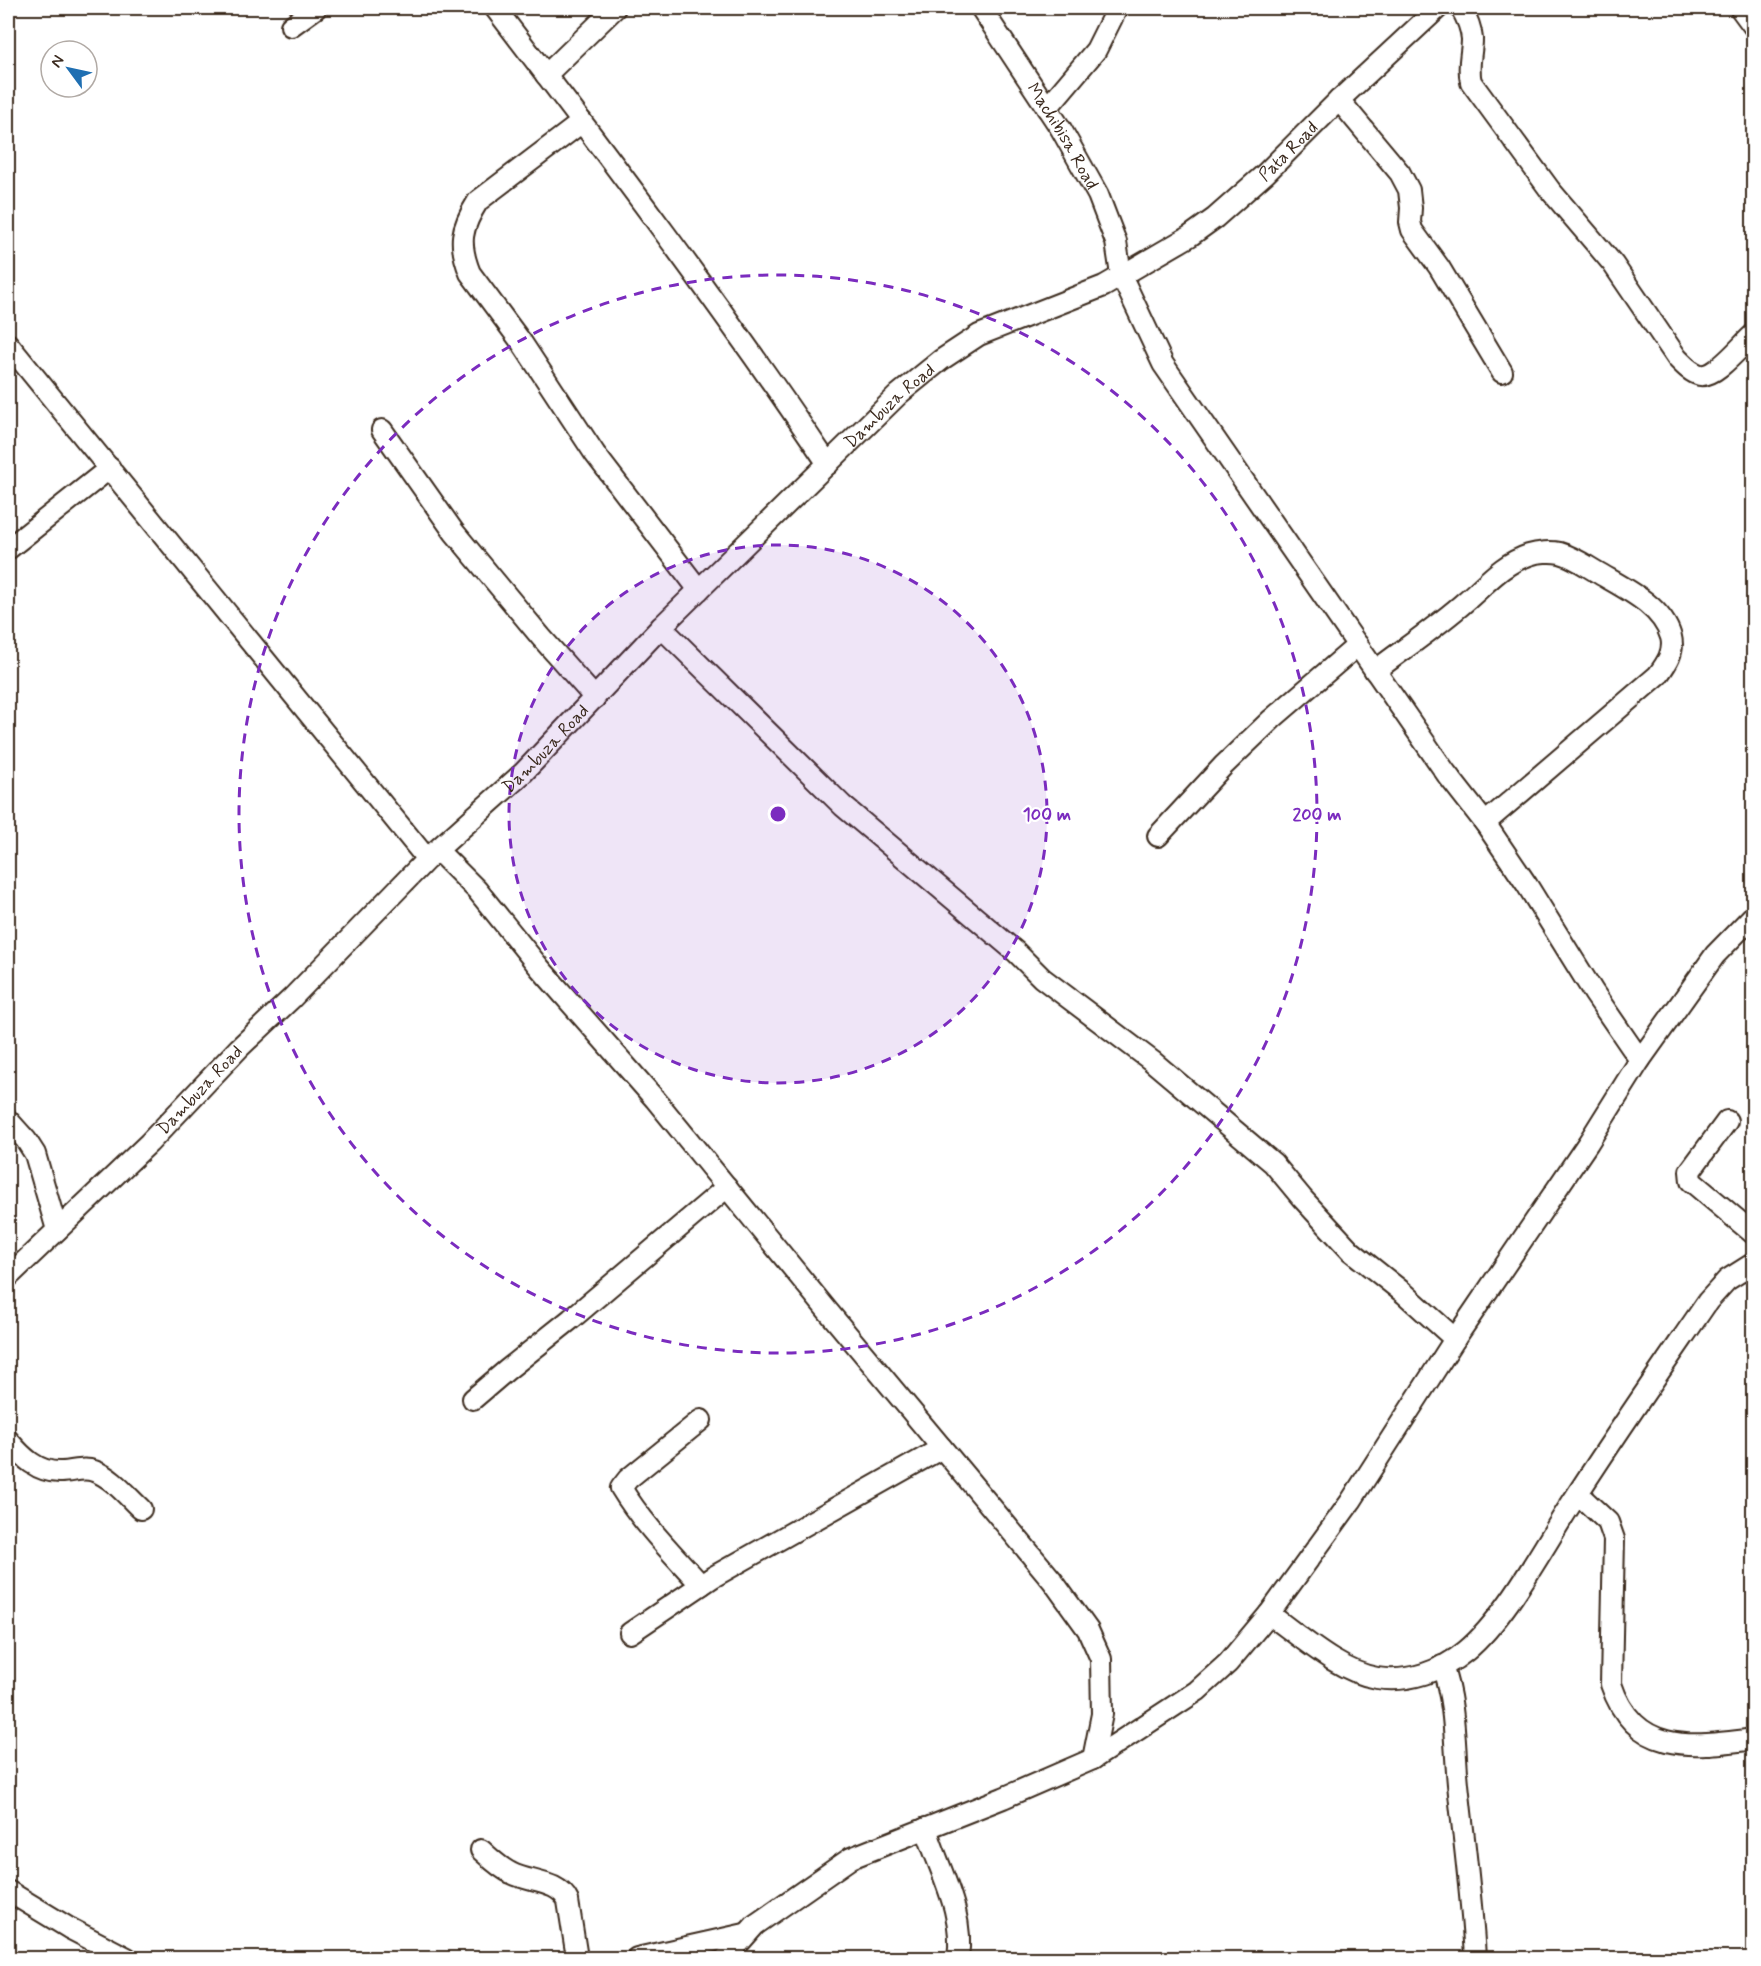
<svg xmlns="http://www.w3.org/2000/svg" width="1761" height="1966" viewBox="0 0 1761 1966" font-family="Mynerve,sans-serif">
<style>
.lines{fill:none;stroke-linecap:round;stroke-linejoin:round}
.minor-casing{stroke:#3b2a1e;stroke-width:24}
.minor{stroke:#fff;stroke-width:20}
.ring{fill:none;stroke:#7b2cbf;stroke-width:3;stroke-dasharray:10 8}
.labels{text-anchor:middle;stroke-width:4.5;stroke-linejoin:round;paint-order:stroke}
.street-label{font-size:18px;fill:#3b2a1e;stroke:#fff}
.centre{fill:#7b2cbf;stroke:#fff;stroke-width:3}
.ring-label{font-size:18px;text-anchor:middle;font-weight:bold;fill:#7b2cbf;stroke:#fff;stroke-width:4.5;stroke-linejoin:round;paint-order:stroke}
</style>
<rect width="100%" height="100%" fill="#fff"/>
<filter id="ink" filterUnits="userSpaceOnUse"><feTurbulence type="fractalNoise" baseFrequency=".0167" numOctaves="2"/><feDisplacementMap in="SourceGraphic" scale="12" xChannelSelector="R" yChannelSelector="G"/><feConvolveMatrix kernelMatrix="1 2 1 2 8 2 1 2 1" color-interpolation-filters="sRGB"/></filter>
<g filter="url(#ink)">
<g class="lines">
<defs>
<g id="minor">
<path d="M495,8C610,158 723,308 828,464"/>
<path id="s1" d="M981,8L1061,129L1098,195L1116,242L1121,275L1163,364L1446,773L1485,823L1527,885L1594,993L1640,1060"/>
<path d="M1461,8C1467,18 1471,27 1472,39C1472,55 1467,65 1471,82L1550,190L1613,264L1677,358C1683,364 1691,373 1700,375C1716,378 1742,344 1754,334"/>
<path d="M1740,8L1754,27"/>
<path d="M291,26L316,8"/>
<path d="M546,75L615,8"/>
<path d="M1339,100L1400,173L1409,190L1411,208L1410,222L1412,230L1439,267L1502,372"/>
<path d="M1047,108L1096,50L1117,8"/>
<path d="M582,122L478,201C461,228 458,243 470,273L522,343L595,454L699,590"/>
<path d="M8,344L427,859"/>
<path d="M382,430L454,532L541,637L595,698"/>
<path d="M8,549L110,468"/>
<path d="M661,627L843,806L1016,952L1042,978L1152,1061L1273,1163L1302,1198L1351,1251L1405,1294L1455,1339"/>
<path d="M1375,671C1405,648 1438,626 1466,601C1487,583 1502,564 1529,555C1538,552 1551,551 1560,553C1574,557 1585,565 1597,572C1624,588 1662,605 1671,637C1675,652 1666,664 1658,675L1485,823"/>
<path d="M1158,836L1223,766L1272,719L1358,645"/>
<path d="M438,851L477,890L539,967L655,1099L827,1310L1052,1580L1088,1630L1101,1659L1102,1714L1093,1759"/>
<path d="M8,1120L26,1140L35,1154L57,1230"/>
<path d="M1727,1121L1690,1171L1691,1181L1754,1234"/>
<path id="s2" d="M8,1277L149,1143L239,1048L291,999L427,859L523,773L661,627L899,394L941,360L979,335L1104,286L1190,236L1215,218L1266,173L1339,100L1438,8"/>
<path d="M473,1399L507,1370L571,1319L727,1187"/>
<path d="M701,1420L628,1479L621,1488C643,1524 673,1554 701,1585"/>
<path d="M8,1440C22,1457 38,1473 61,1472C73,1472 83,1467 94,1471C112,1477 127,1496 141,1509"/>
<path d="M1578,1494L1608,1522L1614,1539L1611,1684C1635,1756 1692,1747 1754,1739"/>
<path d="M1269,1614C1300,1636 1339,1672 1377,1678C1408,1683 1442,1671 1466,1651C1506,1618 1542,1549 1571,1504C1615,1435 1662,1368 1708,1301L1727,1280L1754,1263"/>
<path d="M630,1633L713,1577L942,1448"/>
<path d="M1442,1666C1456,1706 1454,1743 1458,1784C1464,1842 1472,1900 1475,1958"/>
<path d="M926,1828C939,1871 965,1912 958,1958"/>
<path d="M481,1850C491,1859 500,1868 511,1873C530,1883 558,1880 568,1901L577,1958"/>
<path d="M8,1891L69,1928L127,1958"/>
<path d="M637,1958L745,1934"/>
<path d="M726,1958L755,1925L851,1858L1003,1798L1093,1759L1197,1691L1228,1663L1269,1614L1351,1501L1455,1339L1588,1143L1640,1060L1715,955L1754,915"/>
</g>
</defs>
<use href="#minor" class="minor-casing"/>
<use href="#minor" class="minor"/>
</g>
</g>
<circle cx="778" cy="814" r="269" fill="#7b2cbf" fill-opacity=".12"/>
<g class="ring">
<circle cx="778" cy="814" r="269"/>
<circle cx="778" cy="814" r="539"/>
</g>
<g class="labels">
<g class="street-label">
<text dy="6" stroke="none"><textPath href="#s1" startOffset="152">Machibisa Road</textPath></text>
<text dy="6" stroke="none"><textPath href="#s2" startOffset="1718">Pata Road</textPath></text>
<text dy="6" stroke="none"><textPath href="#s2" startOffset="1240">Dambuza Road</textPath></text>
<text dy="6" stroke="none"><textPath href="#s2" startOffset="754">Dambuza Road</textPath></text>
<text dy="6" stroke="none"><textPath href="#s2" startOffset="268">Dambuza Road</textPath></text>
</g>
</g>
<circle cx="778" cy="814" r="9" class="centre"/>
<g class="ring-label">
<text x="1047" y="820">100 m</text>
<text x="1317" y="820">200 m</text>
</g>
<rect width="1761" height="1966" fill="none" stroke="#fff" stroke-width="30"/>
<rect x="15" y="15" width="1731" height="1936" fill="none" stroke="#3b2a1e" stroke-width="2" filter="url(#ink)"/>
<g transform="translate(69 69) rotate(303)"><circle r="28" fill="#ffffff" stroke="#b1aaa5" stroke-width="1.5"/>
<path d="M0-4.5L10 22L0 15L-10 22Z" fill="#1f6fb2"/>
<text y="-9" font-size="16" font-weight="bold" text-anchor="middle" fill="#3b2a1e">N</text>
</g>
</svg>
